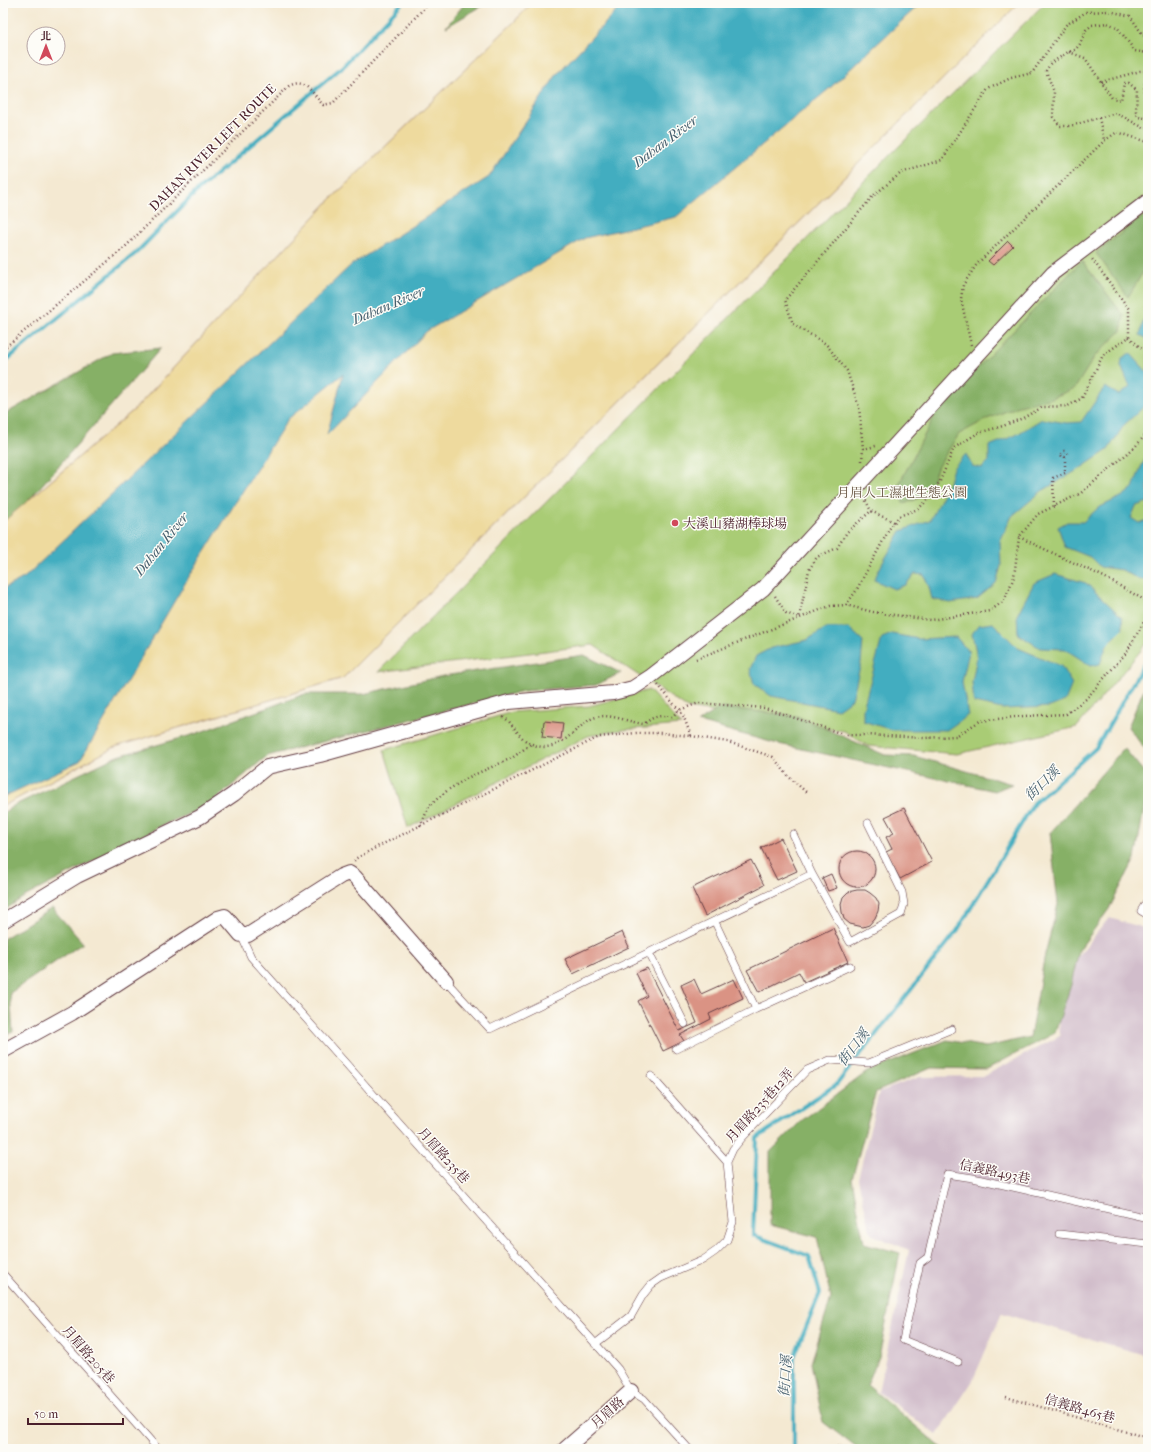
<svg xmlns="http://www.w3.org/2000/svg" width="1151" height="1452" viewBox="0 0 1151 1452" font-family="'IM FELL French Canon','Noto Serif TC',serif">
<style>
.industrial{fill:#d1bdcb}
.green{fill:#a9cc74;stroke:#7a7650}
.forest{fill:#86b066;stroke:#686848}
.sand{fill:#eeda9e;stroke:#9c7c64}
.water{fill:#42adc0;stroke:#466676}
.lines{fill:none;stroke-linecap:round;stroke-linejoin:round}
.stream{stroke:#42adc0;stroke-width:4}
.building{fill:#da9384}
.lane-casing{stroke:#643d44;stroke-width:8}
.street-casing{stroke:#643d44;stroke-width:16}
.path{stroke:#643d44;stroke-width:2.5;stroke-dasharray:1 3;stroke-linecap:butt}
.lane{stroke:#fff;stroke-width:7}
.street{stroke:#fff;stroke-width:14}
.poi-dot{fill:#d1495b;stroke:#fdfcf7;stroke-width:1.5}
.labels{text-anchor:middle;stroke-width:3;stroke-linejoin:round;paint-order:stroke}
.street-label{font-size:13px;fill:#4a1f2b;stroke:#fdfcf7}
.park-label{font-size:13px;fill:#665341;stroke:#fdfcf7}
.poi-label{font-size:13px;fill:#4a1f2b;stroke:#fdfcf7;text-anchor:start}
.water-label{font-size:14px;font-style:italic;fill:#465f6e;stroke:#fdfcf7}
</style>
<rect width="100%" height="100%" fill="#fdfcf7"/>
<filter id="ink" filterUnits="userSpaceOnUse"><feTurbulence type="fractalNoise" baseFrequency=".025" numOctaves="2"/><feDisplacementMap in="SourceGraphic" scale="8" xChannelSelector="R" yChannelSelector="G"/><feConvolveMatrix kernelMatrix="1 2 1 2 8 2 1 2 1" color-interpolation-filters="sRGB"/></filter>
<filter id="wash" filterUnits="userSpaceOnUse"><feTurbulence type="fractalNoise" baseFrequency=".012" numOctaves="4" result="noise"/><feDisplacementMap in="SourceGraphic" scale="16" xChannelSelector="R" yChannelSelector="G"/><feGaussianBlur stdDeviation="0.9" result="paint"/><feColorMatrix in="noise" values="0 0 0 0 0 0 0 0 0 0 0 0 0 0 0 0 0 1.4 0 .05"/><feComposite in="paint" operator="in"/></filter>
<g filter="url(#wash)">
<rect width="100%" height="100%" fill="#f4e9d2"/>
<path class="industrial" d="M1109,918L1148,929V1356L1002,1313L972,1382L937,1435L878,1392L909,1250L871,1234L858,1179L879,1092L920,1077L984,1076L1060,1036L1057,982Z"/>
<path class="green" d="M1045,3H1148V642L1077,727L957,754L868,746L844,731L687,708L593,645L378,672L891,154Z
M649,690L681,725L621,730L588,736L408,828L384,750L512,712L589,706Z"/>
<path class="forest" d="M465,3H487L446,27Z
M1148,212V264L1128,297L1096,253Z
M1082,261L1124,316L1121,331L1095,356L1075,388L1052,398L1019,406L987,419L959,434L938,466L930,487L921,497L904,504L897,488L939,407Z
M161,348L8,524L3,527V415L112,353Z
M584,655L621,673L596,685L523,691L267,756L209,805L163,825L24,897L3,911V813L13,806L115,757L195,734L305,694H363L443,676Z
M1148,679V746L1144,748L1128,727Z
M720,708L735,709L797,716L885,755L914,756L1012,784L995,791L774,743L698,722Z
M1124,748L1148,777V786L1135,859L1109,909L1079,950L1071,985L1055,1033L987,1069L931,1068L876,1092L852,1179L864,1243L900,1253L879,1357L867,1385L943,1449H858L823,1422L811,1363L831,1298L817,1237L770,1225V1152L801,1121L867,1072L947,1040L986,1047L1030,1037L1045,954L1058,904L1050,833Z
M52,908L83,943L10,993L13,1032L3,1036V939Z"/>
<path class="sand" d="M532,3H1019L343,678L115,747L3,806V522L135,409L330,200L514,22Z"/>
<path class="water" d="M624,3H921L830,88L676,217L585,238L427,331L327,435L343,374L288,419L187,580L80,761L3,797V589L25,577L351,265L489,177L557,74Z
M1148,312V339L1140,335L1144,318Z
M1130,353L1148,373V403L1124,425L1108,450L1081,468L1042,491L1012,516L1000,541L1001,566L996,583L977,599L950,603L932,599L929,587L924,575L915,574L905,585L894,589L874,580L882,564L901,531L930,520L948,486L953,468L966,454L972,466L982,468L989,461V446L1016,435L1042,419L1067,423L1081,422L1105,387L1119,395L1130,387L1121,366L1122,358Z
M1148,454V502L1136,506L1131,518L1139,523L1148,520V578L1140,580L1122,570L1100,567L1090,557L1065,547L1058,527L1067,522H1083L1098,508L1123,496L1133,488L1141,467Z
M1055,574L1086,583L1122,617L1123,629L1107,645L1100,664L1091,666L1065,649L1040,648L1018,634L1017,615L1034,583Z
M993,623L1018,648L1061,666L1072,684L1065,701L1050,707L1002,709L974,703L972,682L977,656L972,634L978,625Z
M826,628H849L863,641L861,663L852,699L838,709L771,696L754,684L750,669L756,656L771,648L807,640Z
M892,634L919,639L956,637L969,652L962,682L968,715L947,730H892L863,721V709L882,638Z"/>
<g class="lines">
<path class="stream" d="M3,363L136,253L197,191L342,67L402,3
M794,1449V1357L820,1293L809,1256L753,1235L757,1138L837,1084L957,931L1034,803L1096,748L1148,657"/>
</g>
<g id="blocks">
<path class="building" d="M1008,241L1013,246L993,265L988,261Z
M544,721L563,723L561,739L542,737Z
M904,808L932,862L900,879L886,852L892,849L886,837L894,833L885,817Z
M781,838L797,871L777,880L761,848Z
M839 869a18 18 0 1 1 36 0a18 18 0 1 1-36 0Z
M751,860L764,885L705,916L692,888Z
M831,874L837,888L828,891L822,878Z
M857,890H865L870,893L876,898L879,904L878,911L875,918L869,925L863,927L850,924L844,919L842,912L841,904L843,897L848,892Z
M833,928L848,962L804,982L799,972L759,992L747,970Z
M622,932L629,947L573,974L565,959Z
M647,968L679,1031L697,1023L681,985L694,979L701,994L734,979L743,998L709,1014L711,1019L680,1035L684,1041L663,1051L638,1001L647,996L636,973Z"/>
</g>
</g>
<g filter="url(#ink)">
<use href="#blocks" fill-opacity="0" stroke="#643d44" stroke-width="1"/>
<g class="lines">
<defs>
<path id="lane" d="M812,874L850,942L901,914L904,904L902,892L868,823
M1148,899L1141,911L1148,915
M715,922L756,1009L850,966
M241,935L251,957L618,1369L631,1391L644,1399L689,1449
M649,953L685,1024
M446,981L490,1029L812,874L793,834
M676,1049L756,1009
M651,1076L727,1162
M1059,1234L1148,1244
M3,1274L158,1449
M595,1344L631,1316L643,1295L651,1285L661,1278L703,1260L716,1251L727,1240L733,1222L727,1162L733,1149L742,1138L807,1070L830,1060L869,1063L952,1029
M958,1362L903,1340L920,1263L928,1257L947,1174L973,1178L1148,1218"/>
<path id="street" d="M3,921L77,876L200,817L234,794L267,767L320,755L509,702L613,693L633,688L650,677L763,589L1053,273L1148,201
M3,1051L72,1013L218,918L225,916L241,935H248L341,876L349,873L355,877L446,981
M565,1449L631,1391"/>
</defs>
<use href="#lane" class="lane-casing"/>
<use href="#street" class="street-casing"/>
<path class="path" d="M1069,52L1085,58L1112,98L1121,100L1124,83H1129L1137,90L1136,111L1138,117L1145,118L1147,112L1144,85L1148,80
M1148,53L1135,51L1117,27L1107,23L1092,25L1086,30L1080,44L1075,50L1068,52L1050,64L1046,71L1054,92L1053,117L1060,126H1070L1116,113L1144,128H1148
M1101,82L1140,71H1148
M1099,118L1104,140
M1129,337L1148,355
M971,345L961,299L963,285L977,264L1104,141L1117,132L1148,142
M3,349L124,248L289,86C305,77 313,94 323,105L333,103L429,3
M863,449L876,446
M1061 454a3 3 0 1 1 6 0a3 3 0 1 1-6 0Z
M862,461L863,449L859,407L847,371L826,344L793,324L785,300L873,196L901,173L942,160L988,89L1011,78L1032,73L1066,25L1086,12L1109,11L1130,16L1143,35L1148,37
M864,497L871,511L894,522
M1054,506L1053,478L1065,473V456
M1019,537L1104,577L1148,602
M775,596L786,613L799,618L809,570L817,557L837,548L847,532L871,511
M846,605L856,591L890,528L899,516L918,509L930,498L940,481L954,448L978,433L1003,426L1023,418L1043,407L1068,406L1082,398L1103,355L1129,337V309L1092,259
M696,659L830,606L846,605L873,612L930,620L990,611L1004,601L1014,577L1019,537L1038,514L1081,493L1135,447L1148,432
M503,717C514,723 518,739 532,744C552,753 565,740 580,727C584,724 588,720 593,718C608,712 628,722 644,724C654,716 659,715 672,717L679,710L699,703L765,708L846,735H866L925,738L956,736L980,721L1024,716L1066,714L1086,699L1126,653L1148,615
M691,736L728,742L773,757L789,777L806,792
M420,826L430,805L448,790L469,777L512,758L531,744
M354,861L355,859L377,847L599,737L636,733H660L691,736L683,715L658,685
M1006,1397L1148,1438
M834,1449L841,1445"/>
<use href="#lane" class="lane"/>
<use href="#street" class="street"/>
</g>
</g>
<circle class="poi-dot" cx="675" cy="523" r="4"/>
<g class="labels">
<g class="street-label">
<text transform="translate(212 147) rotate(-45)" y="5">DAHAN RIVER LEFT ROUTE</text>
<text transform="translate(759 1105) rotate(-48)" y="5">月眉路235巷12弄</text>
<text transform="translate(444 1155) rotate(48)" y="5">月眉路235巷</text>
<text transform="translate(995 1171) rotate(12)" y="5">信義路493巷</text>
<text transform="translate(89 1354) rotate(49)" y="5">月眉路205巷</text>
<text transform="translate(1080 1408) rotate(16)" y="5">信義路465巷</text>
<text transform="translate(607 1412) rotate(-42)" y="5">月眉路</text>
</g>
<g class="park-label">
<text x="902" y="497">月眉人工濕地生態公園</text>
</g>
<g class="poi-label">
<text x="683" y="528">大溪山豬湖棒球場</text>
</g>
<g class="water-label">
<text transform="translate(665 141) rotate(-37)" y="5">Dahan River</text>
<text transform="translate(388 305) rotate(-23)" y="5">Dahan River</text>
<text transform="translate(161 544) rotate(-51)" y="5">Dahan River</text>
<text transform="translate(1042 783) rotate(-44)" y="5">街口溪</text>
<text transform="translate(853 1047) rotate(-52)" y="5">街口溪</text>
<text transform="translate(785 1376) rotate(-86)" y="5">街口溪</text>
</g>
</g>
<rect width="1151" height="1452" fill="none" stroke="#fdfcf7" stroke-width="16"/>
<g transform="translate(46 46)"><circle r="19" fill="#fdfcf7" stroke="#b5a4a5"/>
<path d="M0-3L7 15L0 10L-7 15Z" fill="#d1495b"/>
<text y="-6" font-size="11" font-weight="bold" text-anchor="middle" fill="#4a1f2b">北</text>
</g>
<path d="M28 1418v6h95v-6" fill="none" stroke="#4a1f2b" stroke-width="2"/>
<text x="34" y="1418" font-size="12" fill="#4a1f2b" stroke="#fdfcf7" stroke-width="3" paint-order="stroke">50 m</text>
</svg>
